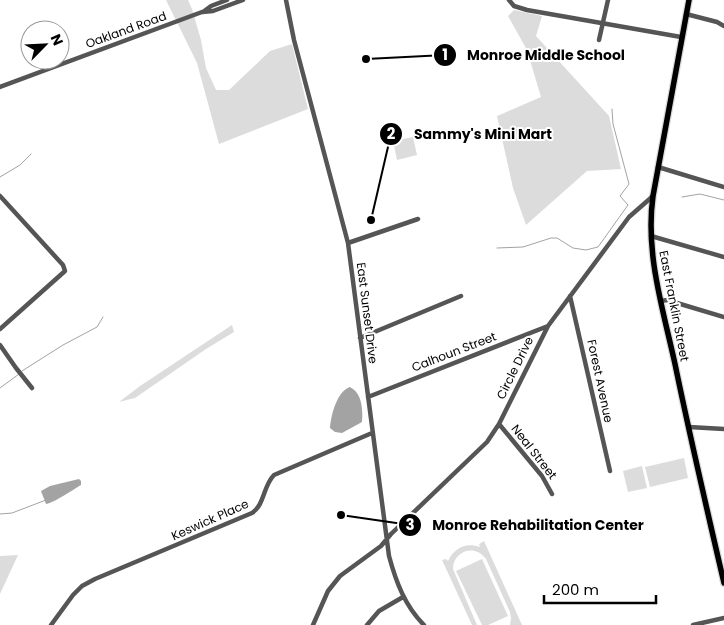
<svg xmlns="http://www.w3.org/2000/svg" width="724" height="625" viewBox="0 0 724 625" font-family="Poppins,sans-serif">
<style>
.green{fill:#dcdcdc}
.water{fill:#a3a3a3}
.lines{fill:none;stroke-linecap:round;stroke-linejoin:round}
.stream{stroke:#a3a3a3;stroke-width:1}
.major-casing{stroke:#dbdbdb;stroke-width:8}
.minor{stroke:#555;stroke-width:4.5}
.major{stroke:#000;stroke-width:5.5}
.labels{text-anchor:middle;stroke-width:4;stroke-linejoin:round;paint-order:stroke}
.street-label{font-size:12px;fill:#000;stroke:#fff}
.leader{fill:none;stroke:#000;stroke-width:2}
.callout-dot{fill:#000;stroke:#fff;stroke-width:2}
.mark-label{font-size:15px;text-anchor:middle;font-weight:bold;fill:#fff}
.callout-label{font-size:14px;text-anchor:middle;font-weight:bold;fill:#000;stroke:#fff;stroke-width:4;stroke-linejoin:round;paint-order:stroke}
</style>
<rect width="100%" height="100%" fill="#fff"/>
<path class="green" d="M166,0H188L192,9L201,40L206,68L216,90H229L270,51L292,44L308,109L219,144L197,63Z
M514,10L542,16L536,36L609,116L621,169L587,171L526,225L513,188L497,116L541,97L527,50L508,16Z
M413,137L417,155L397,160L393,141Z
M232,325L234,332L206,349L135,398L119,402L140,386Z
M684,458L688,478L650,487L645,467Z
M642,466L647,488L628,492L623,471Z
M484,541L522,625H510L511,618L510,612L486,559C475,543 453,551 453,569L477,625H472L442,560L446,559L448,561C454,548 466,542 480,547L479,544Z
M18,555L0,594V556Z
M482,559L508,616L488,625H482L456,571Z"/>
<path class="water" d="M350,387C362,393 363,409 362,422L342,433L335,432L330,428C331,415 337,391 350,387Z
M79,479L81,481V485C74,489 52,504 46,504L41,491L50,486Z"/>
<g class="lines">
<path class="stream" d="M0,177L20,165L31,154
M682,197L700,194L724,200
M497,248L523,247L551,238H557L573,248L586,250L598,247L628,205L620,196L629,184L613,124L612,109
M22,371L63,345L97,327L103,317
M0,388L19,374
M0,514L12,513L46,500"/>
<defs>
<path id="major" d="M689,0L653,196C645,253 663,309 675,364C690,437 707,510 724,583"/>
</defs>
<use href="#major" class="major-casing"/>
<path class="minor" d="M286,0L294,40L348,243L389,556C396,582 405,606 424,625
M509,0L514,6L527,10L681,37
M203,12L211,6L227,0
M686,14L717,22L724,26
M599,40L608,0
M0,87L202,12L213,11L243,0
M658,167L724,187
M0,196L63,265L65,271L0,329
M651,236L724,257
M348,243L418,219
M570,296L610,471
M661,301L667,300L724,317
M360,338L461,296
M0,345L16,368L32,388
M368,397L548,326
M499,424L542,476L552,494
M689,427L724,429
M51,625L73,595L82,586L95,579L252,513C265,504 263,486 274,475L372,433
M313,625L328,591L340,576L381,546L391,534L487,442L499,424L548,326L629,217L653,196
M367,625L379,611L403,597
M693,625L724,618"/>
<use href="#major" class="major"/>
</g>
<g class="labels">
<g class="street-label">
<text transform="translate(126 30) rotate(-20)" y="4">Oakland Road</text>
<text transform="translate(674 306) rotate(79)" y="4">East Franklin Street</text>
<text transform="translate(367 313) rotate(83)" y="4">East Sunset Drive</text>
<text transform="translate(454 352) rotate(-21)" y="4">Calhoun Street</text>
<text transform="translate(515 368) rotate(-64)" y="4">Circle Drive</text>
<text transform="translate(600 381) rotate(78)" y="4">Forest Avenue</text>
<text transform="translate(534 452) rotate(52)" y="4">Neal Street</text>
<text transform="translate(210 520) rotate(-24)" y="4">Keswick Place</text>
</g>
</g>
<path class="leader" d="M366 59L445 55M371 220L391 134M341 515L410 525"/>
<g class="callout-dot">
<circle cx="366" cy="59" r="5"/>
<circle cx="371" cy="220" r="5"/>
<circle cx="341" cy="515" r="5"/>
<circle cx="445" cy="55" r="12"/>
<circle cx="391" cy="134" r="12"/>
<circle cx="410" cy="525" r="12"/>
</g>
<g class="mark-label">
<text x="445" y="60">1</text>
<text x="391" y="139">2</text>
<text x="410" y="530">3</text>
</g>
<g class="callout-label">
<text x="546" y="60">Monroe Middle School</text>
<text x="483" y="139">Sammy's Mini Mart</text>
<text x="538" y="530">Monroe Rehabilitation Center</text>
</g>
<g transform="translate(45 45) rotate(66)"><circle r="24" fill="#ffffff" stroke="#999999"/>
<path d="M0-4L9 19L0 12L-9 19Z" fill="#000000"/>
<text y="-8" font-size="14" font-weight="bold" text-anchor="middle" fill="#000000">N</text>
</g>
<path d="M544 595v8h112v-8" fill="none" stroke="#000000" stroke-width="2.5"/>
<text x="552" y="595" font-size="15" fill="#000000" stroke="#ffffff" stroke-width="4" paint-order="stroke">200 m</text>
</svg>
